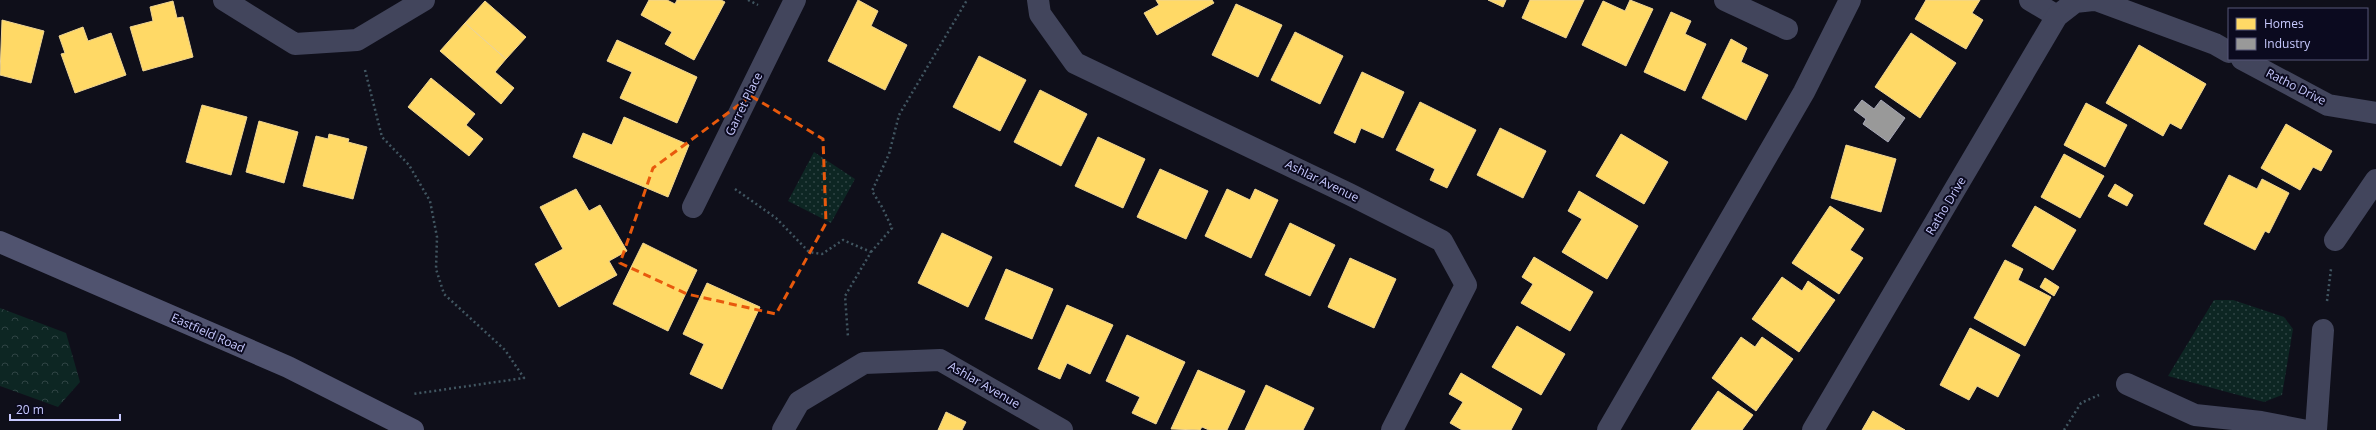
<svg xmlns="http://www.w3.org/2000/svg" width="2376" height="430" viewBox="0 0 2376 430" font-family="'Open Sans',sans-serif">
<style>
.forest{fill:url(#forest-crowns)}
.park{fill:url(#park-dots)}
.homes{fill:#ffd966;stroke:#eed494}
.industry{fill:#999;stroke:#a7a8b8}
.lines{fill:none;stroke-linecap:round;stroke-linejoin:round}
.path{stroke:#415661;stroke-width:2.5;stroke-dasharray:2 3;stroke-linecap:butt}
.lane{stroke:#42455c;stroke-width:22}
.street{stroke:#42455c;stroke-width:22}
.secondary{stroke:#50536f;stroke-width:22}
.marked{fill:none;stroke:#e8590c;stroke-width:3;stroke-dasharray:8 5;stroke-linejoin:round}
.labels{text-anchor:middle;stroke-width:4;stroke-linejoin:round;paint-order:stroke}
.street-label{font-size:12px;fill:#c8caff;stroke:#0b0a1f}
</style>
<defs>
<pattern id="forest-crowns" width="20" height="18" patternUnits="userSpaceOnUse"><rect width="20" height="18" fill="#0d2623"/><path d="M2 6a3 3 0 1 1 6 0M12 15a3 3 0 1 1 6 0" fill="none" stroke="#2f4444"/></pattern>
<pattern id="park-dots" width="8" height="8" patternUnits="userSpaceOnUse"><rect width="8" height="8" fill="#0d2623"/><path d="M2 2h.1M6 6h.1" fill="none" stroke="#2f4444" stroke-width="1.8" stroke-linecap="round"/></pattern>
</defs>
<rect width="100%" height="100%" fill="#0f0f1a"/>
<path class="forest" d="M0,308L66,333L80,382L58,407L0,386Z"/>
<path class="park" d="M814,152L855,179L831,223L788,201Z
M2214,300H2233L2284,317L2293,329L2282,395L2264,402L2168,376Z"/>
<path class="homes" d="M649,0H667L675,4L677,0H721L725,2L694,60L665,44L672,32L641,15Z
M858,0L878,11L871,26L907,45L885,90L828,61Z
M1156,0H1212L1214,3L1157,35L1144,13L1159,5Z
M1488,0H1506L1503,7Z
M1530,0H1584L1566,38L1522,18Z
M1630,0L1653,9L1626,66L1582,45L1603,1L1625,11Z
M1926,0H1980L1972,13L1983,20L1966,49L1915,19Z
M173,1L177,18L183,17L193,57L143,71L130,27L153,21L150,7Z
M485,1L526,37L506,59L465,23Z
M1236,4L1282,25L1258,77L1212,55Z
M1671,12L1691,21L1685,34L1706,44L1685,91L1644,72Z
M2,20L44,31L31,83L0,75Z
M465,23L506,59L495,72L514,88L501,104L440,51Z
M83,27L88,41L111,33L126,75L75,93L61,54L65,53L59,36Z
M1295,32L1343,56L1320,104L1271,80Z
M1911,33L1956,63L1920,118L1875,87Z
M1731,39L1747,48L1741,62L1768,75L1746,120L1702,98Z
M617,40L697,77L677,123L620,98L632,72L607,61Z
M2139,45L2206,84L2181,129L2170,123L2163,136L2106,103Z
M979,56L1026,80L1000,131L953,107Z
M1362,72L1404,92L1383,138L1361,128L1355,143L1334,133Z
M431,78L475,114L466,125L483,139L469,156L408,107Z
M1040,90L1087,114L1061,166L1014,142Z
M1420,102L1476,130L1447,188L1430,180L1435,169L1396,150Z
M2086,103L2127,125L2105,167L2064,145Z
M202,105L247,117L231,175L186,162Z
M624,117L689,145L668,197L573,157L583,133L612,145Z
M259,121L298,132L284,183L246,172Z
M2286,124L2332,151L2321,171L2313,167L2300,190L2261,168Z
M1500,128L1546,151L1523,198L1477,175Z
M329,134L349,139L348,142L367,147L353,199L303,186L316,136L328,139Z
M1621,134L1668,162L1644,204L1596,176Z
M1098,137L1145,159L1123,208L1075,186Z
M1846,145L1896,159L1881,212L1831,198Z
M2064,154L2104,176L2080,218L2041,197Z
M1160,169L1208,191L1186,239L1137,217Z
M2229,175L2257,189L2262,179L2289,193L2269,233L2265,231L2255,250L2204,224Z
M2115,184L2133,195L2127,206L2108,196Z
M576,189L589,211L600,205L627,251L609,261L617,275L559,307L535,264L563,249L540,207Z
M1227,189L1250,200L1255,189L1278,200L1251,258L1205,236Z
M1579,191L1638,226L1607,279L1562,252L1582,219L1568,211Z
M1830,206L1864,229L1850,250L1863,258L1839,294L1792,263Z
M2035,206L2076,230L2053,270L2012,246Z
M1290,223L1335,245L1310,296L1265,275Z
M942,233L992,257L968,307L918,283Z
M643,243L697,270L668,331L613,304Z
M1534,257L1593,292L1570,331L1521,303L1533,284L1522,277Z
M1350,258L1396,279L1374,328L1328,307Z
M2005,260L2023,269L2018,280L2051,297L2025,346L1974,318Z
M1006,269L1053,289L1032,339L985,319Z
M1782,277L1802,291L1808,281L1835,300L1799,352L1752,319Z
M2045,278L2059,287L2054,296L2040,287Z
M707,283L760,307L722,389L690,374L704,344L683,334Z
M1067,305L1113,325L1090,374L1067,363L1060,379L1038,369Z
M1517,326L1565,354L1541,395L1492,367Z
M1970,328L2020,355L1998,397L1977,386L1969,400L1940,385Z
M1127,335L1185,362L1156,424L1132,413L1140,397L1106,381Z
M1741,337L1755,347L1762,337L1793,359L1756,411L1712,378Z
M1198,370L1245,391L1227,430H1209L1202,427L1200,430L1171,429Z
M1461,373L1522,409L1511,430H1462L1450,423L1463,402L1449,394Z
M1266,385L1314,408L1303,430H1245Z
M1718,391L1753,415L1742,430H1691Z
M1873,411L1905,430H1862Z
M946,412L966,422L962,430H938Z"/>
<path class="industry" d="M1862,100L1874,109L1881,100L1905,118L1888,142L1863,124L1866,119L1854,110Z"/>
<g class="lines">
<path class="path" d="M748,0L758,5
M365,70L382,137L409,165L430,201L437,237L436,269L444,294L505,350L524,378L413,394
M735,189L776,218L809,252L822,254L843,240L871,252L845,296L848,337
M871,252L892,228L882,207L872,191L889,154L899,115L967,0
M2327,301L2331,269
M2064,430L2081,403L2099,395"/>
<path class="lane" d="M2030,0L2057,16
M2335,240L2376,180
M1608,430L1804,92L1850,0"/>
<path class="street" d="M224,0L295,44L357,40L424,0
M1038,0L1040,14L1075,63L1349,194L1442,241L1466,285L1392,430
M1725,0L1787,29
M2096,0L2215,44L2229,52
M2242,59L2328,105L2376,113
M693,207L795,0
M2127,384L2195,415L2261,422L2302,430
M783,430L799,402L864,363L940,360L1062,430
M1813,430L2057,16L2075,2L2093,0
M2316,430L2323,330"/>
<path class="secondary" d="M0,242L288,367L413,430"/>
</g>
<path class="marked" d="M751,96L823,139L826,223L776,314L687,294L620,263L653,168Z"/>
<g class="labels">
<g class="street-label">
<text transform="translate(2296 87) rotate(27)" y="4">Ratho Drive</text>
<text transform="translate(744 104) rotate(-64)" y="4">Garret Place</text>
<text transform="translate(1322 181) rotate(26)" y="4">Ashlar Avenue</text>
<text transform="translate(1946 206) rotate(-59)" y="4">Ratho Drive</text>
<text transform="translate(208 333) rotate(24)" y="4">Eastfield Road</text>
<text transform="translate(984 385) rotate(30)" y="4">Ashlar Avenue</text>
</g>
</g>
<rect x="2228" y="8" width="140" height="52" fill="#0b0a1f" stroke="#575779"/>
<rect x="2236" y="18" width="20" height="12" fill="#ffd966" stroke="#575779"/>
<text x="2264" y="28" font-size="12" fill="#c8caff">Homes</text>
<rect x="2236" y="38" width="20" height="12" fill="#999999" stroke="#575779"/>
<text x="2264" y="48" font-size="12" fill="#c8caff">Industry</text>
<path d="M10 414v6h110v-6" fill="none" stroke="#c8caff" stroke-width="2"/>
<text x="16" y="414" font-size="12" fill="#c8caff" stroke="#0b0a1f" stroke-width="3" paint-order="stroke">20 m</text>
</svg>
